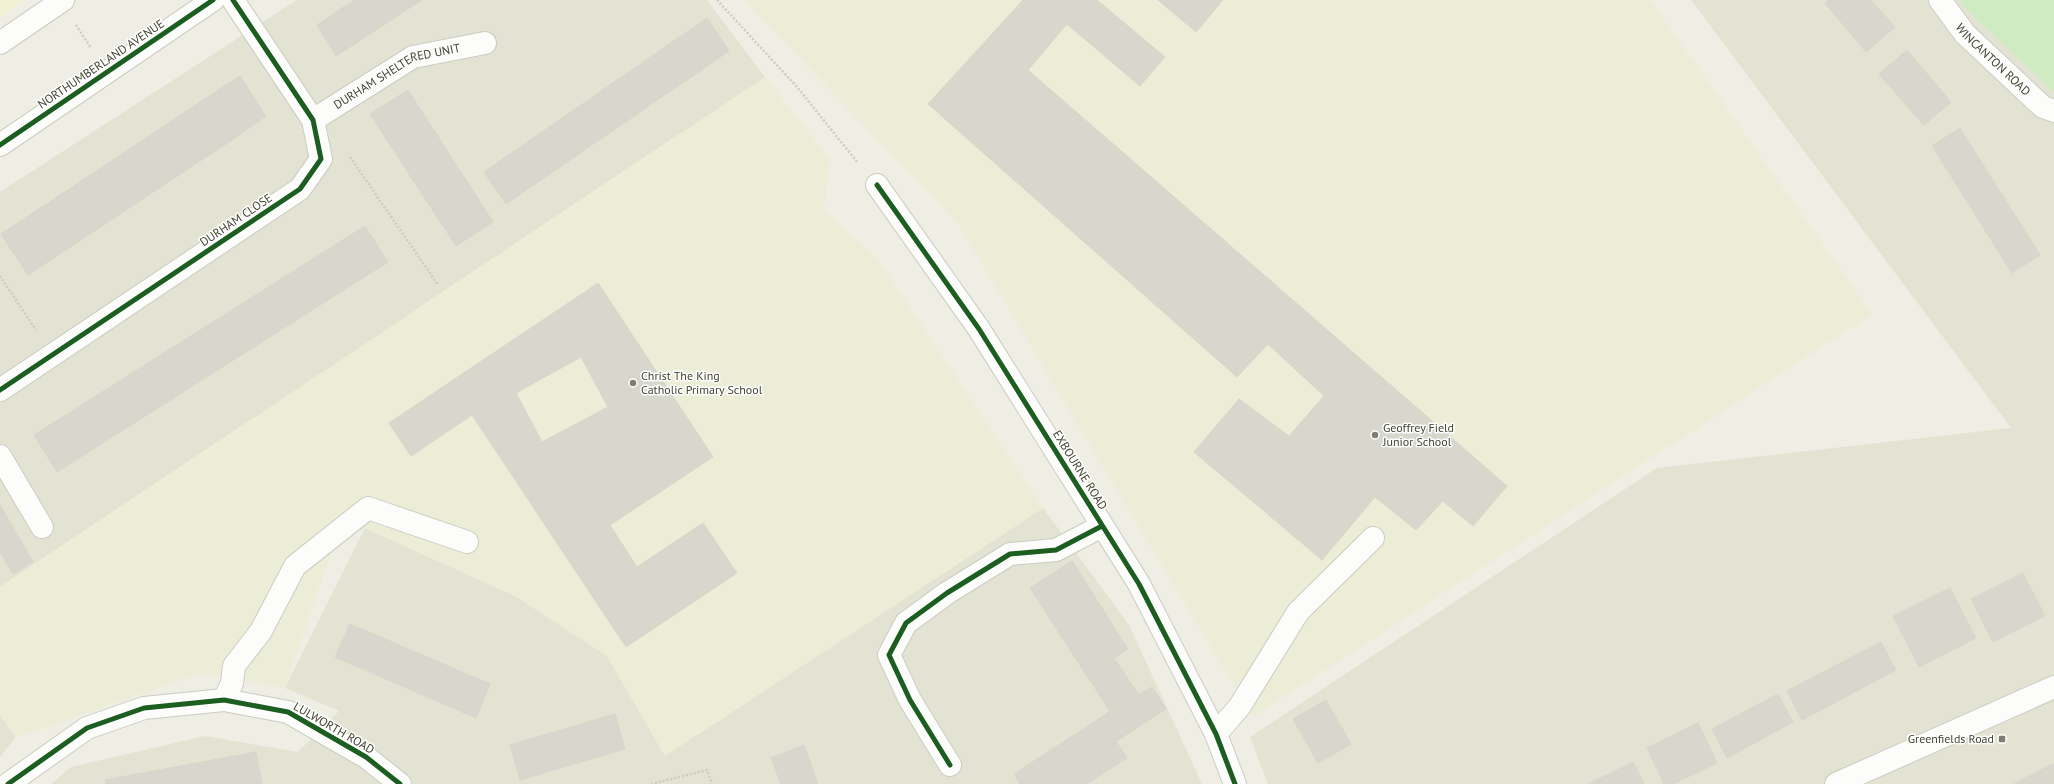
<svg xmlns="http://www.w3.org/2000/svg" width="2054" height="784" viewBox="0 0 2054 784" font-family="'PT Sans',sans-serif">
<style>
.residential{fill:#e2e3d2}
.commercial{fill:#f2f1d6}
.education{fill:#ecedd6}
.green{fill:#ceebc2}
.building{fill:#d7d7cd;stroke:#d6d6cb;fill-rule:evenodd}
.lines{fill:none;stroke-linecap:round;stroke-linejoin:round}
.minor-casing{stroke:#ccccc2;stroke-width:24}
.path{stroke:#ccccc5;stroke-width:2.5;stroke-dasharray:2 2;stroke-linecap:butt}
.minor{stroke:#fcfcfb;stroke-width:22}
.cycleway-casing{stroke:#fff;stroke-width:8}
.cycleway{stroke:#1b5e20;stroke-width:5}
.poi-dot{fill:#7f7e71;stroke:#fff;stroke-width:1.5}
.labels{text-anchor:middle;stroke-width:3;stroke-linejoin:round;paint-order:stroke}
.street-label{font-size:12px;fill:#434232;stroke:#fff}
.poi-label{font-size:12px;fill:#434232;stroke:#fff;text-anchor:start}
</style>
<rect width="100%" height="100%" fill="#eeeee5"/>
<path class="residential" d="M297,0H707L765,77L0,587V192Z
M1691,0H2054V784H1268L1250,737L1657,468L2011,428Z
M1043,508L1129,625L1202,784H51L71,767L205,736L298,752L339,711L285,688L365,528L517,597L607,656L665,756Z
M0,715L16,737L0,757Z"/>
<path class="commercial" d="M0,0H26L0,17Z"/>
<path class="education" d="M744,0H1650L1872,314L1253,717L957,222Z
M765,77L829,158L824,211L877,258L1043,508L665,756L607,656L517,597L365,528L334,544L285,688L202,673L16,737L0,715V587Z"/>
<path class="green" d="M1959,0H2054V92L1964,7Z"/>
<path class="building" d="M355,0H422L362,39L342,8Z
M1023,0H1097L1165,57L1140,86L1067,24L1028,70L1507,486L1473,526L1443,501L1416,530L1375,497L1322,560L1194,452L1239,399L1289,436L1324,396L1268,344L1237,377L928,104Z
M1158,0H1223L1196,32Z
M1828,0H1871L1895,27L1866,52L1825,3Z
M342,8L362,39L336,56L317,25Z
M707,18L729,51L506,204L484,172Z
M1907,50L1951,102L1924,125L1879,74Z
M240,76L266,116L241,134L214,93Z
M408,90L493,222L456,246L370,114Z
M214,93L241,134L28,275L1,234Z
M1960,128L2040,255L2012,273L1932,146Z
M365,226L388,262L57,472L34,435Z
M598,283L713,457L610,525L637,567L703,523L737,573L626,647L472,415L411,456L389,423ZM581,357L608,407L542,442L516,393Z
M0,505L33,562L13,574L0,552Z
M1072,561L1128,649L1087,676L1030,588Z
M2023,573L2045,616L1993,642L1971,599Z
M1950,588L1976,638L1919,667L1893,616Z
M350,624L490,684L476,718L335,657Z
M1881,642L1896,670L1802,720L1787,691Z
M1114,658L1139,695L1152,687L1166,709L1115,742L1100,718L1110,711L1087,676Z
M1778,694L1793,722L1727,758L1712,729Z
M1326,700L1351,744L1318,763L1293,719Z
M615,714L625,749L520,780L510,745Z
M1100,718L1127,758L1087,784H1020L1014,774Z
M1698,723L1717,763L1673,784H1664L1647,748Z
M804,745L818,784H781L771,758Z
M256,752L262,784H106L105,780Z
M1633,762L1644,784H1588Z
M2054,763V784H2015V783Z"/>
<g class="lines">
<defs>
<g id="minor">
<path id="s1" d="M1940,0L1965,34L2043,107L2054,111"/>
<path d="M0,43L63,0"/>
<path id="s2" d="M313,120L413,57L485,43"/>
<path d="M0,145L213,0"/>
<path d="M877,185L979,329L1139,584L1216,734L1235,784"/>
<path d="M0,390L300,189L321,159L313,120L233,0"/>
<path d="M0,456L42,527"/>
<path d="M224,700L232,683L234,666L261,631L295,566L368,508L467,542"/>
<path d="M1216,734L1240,706L1298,612L1373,538"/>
<path d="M950,765L910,700L889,655L906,623L947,593L1010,554L1056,550L1102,526"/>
<path d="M8,784L87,728L144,708L224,700L288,712L366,757L400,784"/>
<path d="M1836,784L2054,687"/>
</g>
</defs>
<use href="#minor" class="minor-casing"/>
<path class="path" d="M717,0L797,87L858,163
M76,25L91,48
M350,157L438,285
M0,276L36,330
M651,784L707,770L712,784"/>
<use href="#minor" class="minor"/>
<defs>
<path id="cycleway" d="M0,145L213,0
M877,185L979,329L1139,584L1216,734L1235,784
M0,390L300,189L321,159L313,120L233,0
M950,765L910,700L889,655L906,623L947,593L1010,554L1056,550L1102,526
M8,784L87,728L144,708L224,700L288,712L366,757L400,784"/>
</defs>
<use href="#cycleway" class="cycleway-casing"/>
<use href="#cycleway" class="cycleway"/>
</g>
<g class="poi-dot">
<circle cx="633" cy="383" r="4"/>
<circle cx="1375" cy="435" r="4"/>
<rect x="1998" y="735" width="8" height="8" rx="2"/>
</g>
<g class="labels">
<g class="street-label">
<text dy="4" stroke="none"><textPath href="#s1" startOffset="80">WINCANTON ROAD</textPath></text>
<text transform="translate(101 64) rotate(-34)" y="4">NORTHUMBERLAND AVENUE</text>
<text dy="4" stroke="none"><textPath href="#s2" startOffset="96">DURHAM SHELTERED UNIT</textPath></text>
<text transform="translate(236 220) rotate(-34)" y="4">DURHAM CLOSE</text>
<text transform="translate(1080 470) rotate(58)" y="4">EXBOURNE ROAD</text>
<text transform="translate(334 728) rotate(30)" y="4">LULWORTH ROAD</text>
</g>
<g class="poi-label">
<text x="641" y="380">Christ The King<tspan x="641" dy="14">Catholic Primary School</tspan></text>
<text x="1383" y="432">Geoffrey Field<tspan x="1383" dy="14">Junior School</tspan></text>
<text x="1994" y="743" text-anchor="end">Greenfields Road</text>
</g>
</g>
</svg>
